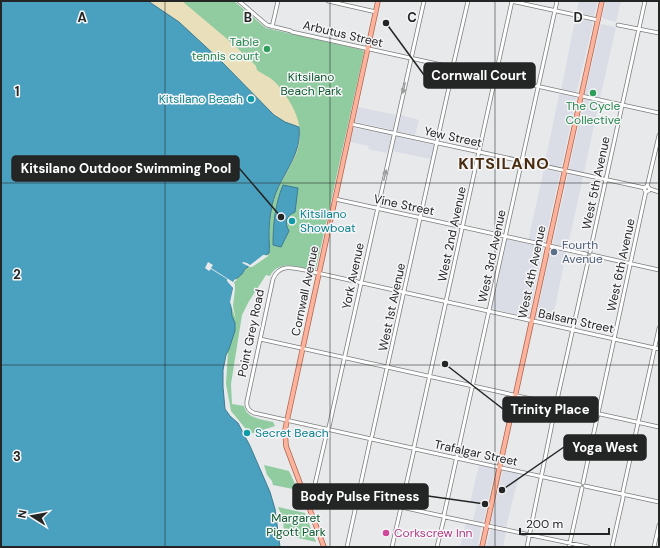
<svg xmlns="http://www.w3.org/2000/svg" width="660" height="548" viewBox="0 0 660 548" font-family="'DM Sans',sans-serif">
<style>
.built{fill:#dadde6}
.green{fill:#91cca1}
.sand{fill:#e9e0bb}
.water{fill:#49a0bf;stroke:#3e7b91}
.pier{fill:#e8e9eb}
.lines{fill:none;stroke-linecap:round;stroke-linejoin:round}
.minor-casing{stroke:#7c7d7e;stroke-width:4.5}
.major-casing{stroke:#af6149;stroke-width:5.5}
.minor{stroke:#fff;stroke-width:3}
.major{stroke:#fcb39d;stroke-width:4}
.oneway{fill:#9c9d9d}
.grid{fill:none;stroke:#242525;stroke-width:1;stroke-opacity:0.55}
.leisure-dot{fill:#2e9e5b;stroke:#f6f6f8;stroke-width:1.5}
.culture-dot{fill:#0f9aa8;stroke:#f6f6f8;stroke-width:1.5}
.service-dot{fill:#5c6f8a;stroke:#f6f6f8;stroke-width:1.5}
.hotel-dot{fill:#d1479c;stroke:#f6f6f8;stroke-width:1.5}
.labels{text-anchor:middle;stroke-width:3;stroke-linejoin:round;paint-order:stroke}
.street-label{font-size:12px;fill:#242525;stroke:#f6f6f8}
.leisure-label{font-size:12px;fill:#27864d;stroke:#f6f6f8;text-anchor:end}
.park-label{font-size:12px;fill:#0d592e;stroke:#f6f6f8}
.culture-label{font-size:12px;fill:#0d838f;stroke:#f6f6f8;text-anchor:start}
.service-label{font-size:12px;fill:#4e5e75;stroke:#f6f6f8;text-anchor:start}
.hotel-label{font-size:12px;fill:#b23c85;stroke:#f6f6f8;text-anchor:start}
.district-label{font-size:16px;font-weight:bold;letter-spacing:1px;fill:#482c0d;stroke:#f6f6f8}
.grid-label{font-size:13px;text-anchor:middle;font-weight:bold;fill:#242525;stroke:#f6f6f8;stroke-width:3;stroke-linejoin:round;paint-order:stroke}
.leader{fill:none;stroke:#242525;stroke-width:1.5}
.callout-dot{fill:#242525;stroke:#f6f6f8;stroke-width:1.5}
.callout{fill:#242525;stroke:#242525;stroke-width:1.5}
.callout-label{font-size:13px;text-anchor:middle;font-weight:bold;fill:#fff}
</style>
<rect width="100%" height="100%" fill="#e8e9eb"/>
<path class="built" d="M579,1H598L594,16L578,13L577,11Z
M606,1H621L616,22L604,19L602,17Z
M577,18L591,21L593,24L576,94L561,91L575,20H576Z
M601,24L615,27L616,28L600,98L587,95L585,93Z
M561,94L575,97L576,99L562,165L559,167L545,164V162L559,95Z
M585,99L598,101L599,103L568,246L567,247L554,244L553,243L584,100Z
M358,107L396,115L394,129L391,131L389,129L360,123L356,122L355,120Z
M400,115L419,120L415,135L401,132H397L396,131Z
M355,128L387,134H392L391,141L390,143L387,153L368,149L369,146L350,142L353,129Z
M396,136H398L400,137L433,145L434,147L431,159L392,151Z
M544,169L558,172L560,174L545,240L542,242L529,239V237Z
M508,239L541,247H543V249L529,315L526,317L491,308L506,241Z
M551,249L566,252V254L552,322L538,319L536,317Z
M479,465L494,468L495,470L484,520L481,522L473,521L477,504L470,503Z
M505,470L518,473L519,476L506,527L493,524L491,521L503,471Z
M466,523L481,527L478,547H460Z
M491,529L506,532L503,547H486Z"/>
<path class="green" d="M148,1H234L266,28L363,50L364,52L316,269L314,270C300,267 278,259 270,276L266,275L248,303L242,315L231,384L232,404L244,406C247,419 262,419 273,422L275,426L250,434L231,411L226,384L232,285L246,265L268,256C269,235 268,214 275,195C284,171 302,154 299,127Z
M264,465L289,471L298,490L273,485L272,481L267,475Z
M278,507L305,513L316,542L285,535C283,530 284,525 283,521C282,516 280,512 278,507Z"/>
<path class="sand" d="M108,1H182L233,44L253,63L256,66L257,70C262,74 270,77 275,82C279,86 283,91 286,96C299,115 305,135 295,157C288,172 278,185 273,201C270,212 269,223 269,235C269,242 270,249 268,256L265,255Z"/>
<path class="water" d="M1,1H148L179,22L219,59L274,115L285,122L299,127C302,154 284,171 275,195C271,207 269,221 269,234C269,241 270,247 269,253C263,258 255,263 248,266V267C244,269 244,271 242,274C238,278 234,279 232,283L233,286L231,302V307L232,316L235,323V331L229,349L226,355L223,370V387L225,409L230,416L238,423L250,446L270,492L275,509L280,547H1Z
M283,185L298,188L295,212C286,216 284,222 289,231L281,247L273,245C273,224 275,205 283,185Z"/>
<path class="pier" d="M263,255H265L268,256L252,267H250L242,263L243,262L247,263L250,265Z
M208,262L213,265L211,268L233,282L235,279L237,280L234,282V283L235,285V289L233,306L236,320L230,302L233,288L227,281V279L211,269L209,271L205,268Z"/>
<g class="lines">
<defs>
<path id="minor" d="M239,1L267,25L291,31L292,32L451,67
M328,1L376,12
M424,1L329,427L327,432L315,484L317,488L319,489L442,516
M511,1L598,20
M618,25L659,33
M272,27L278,1
M453,66L468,1
M455,68L659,113
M351,124L645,188
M644.5 189a2.5 2.5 0 1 1 5 0a2.5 2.5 0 1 1-5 0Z
M647,187L659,135
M650,189L659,192
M335,199L586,254
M590,252L645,1
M592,255L659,270
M260,339L659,427
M414,447L512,1
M412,448L254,413C249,411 246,407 247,401L273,279C280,261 298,269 313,272L659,349
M415,449L580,485
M583,483L646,191
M585,486L659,502
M444,515L557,1
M445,517L588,547
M347,547L370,441L372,436L453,69
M392,547L414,450
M437,547L444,518
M527,547L555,409L589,257
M569,547L582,488
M612,547L623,498V491L659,328
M654,547L659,525"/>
<path id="major" d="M324,547L286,446L285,430L378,1
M482,547L602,1"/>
</defs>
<use href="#minor" class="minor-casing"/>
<use href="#major" class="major-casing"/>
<use href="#minor" class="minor"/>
<use href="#major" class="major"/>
</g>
<defs><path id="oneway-solid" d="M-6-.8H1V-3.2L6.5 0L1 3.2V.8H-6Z"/></defs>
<g class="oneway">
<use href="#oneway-solid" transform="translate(404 88) rotate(102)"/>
<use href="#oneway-solid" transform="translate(385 175) rotate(-77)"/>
</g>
<path class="grid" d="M165,1V547M330,1V547M495,1V547M1,183H659M1,365H659"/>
<g class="leisure-dot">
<circle cx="267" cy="49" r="4"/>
<circle cx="593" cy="93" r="4"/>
</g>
<g class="culture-dot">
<circle cx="251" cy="99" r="4"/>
<circle cx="292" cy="221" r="4"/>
<circle cx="247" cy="433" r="4"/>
</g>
<circle class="service-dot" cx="554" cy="252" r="4"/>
<circle class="hotel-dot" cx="386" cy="533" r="4"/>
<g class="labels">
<g class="street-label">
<text transform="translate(343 34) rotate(13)" y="4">Arbutus Street</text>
<text transform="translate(453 137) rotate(12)" y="4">Yew Street</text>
<text transform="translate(596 183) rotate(-78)" y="4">West 5th Avenue</text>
<text transform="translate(404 205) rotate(12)" y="4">Vine Street</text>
<text transform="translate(452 234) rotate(-78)" y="4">West 2nd Avenue</text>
<text transform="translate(492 256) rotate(-78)" y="4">West 3rd Avenue</text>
<text transform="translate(621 265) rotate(-78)" y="4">West 6th Avenue</text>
<text transform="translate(532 272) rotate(-78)" y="4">West 4th Avenue</text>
<text transform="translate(353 276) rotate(-78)" y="4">York Avenue</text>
<text transform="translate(305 291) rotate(-78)" y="4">Cornwall Avenue</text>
<text transform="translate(392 307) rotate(-78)" y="4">West 1st Avenue</text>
<text transform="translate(576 321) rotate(12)" y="4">Balsam Street</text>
<text transform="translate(251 333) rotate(-78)" y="4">Point Grey Road</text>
<text transform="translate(476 453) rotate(12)" y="4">Trafalgar Street</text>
</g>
<g class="leisure-label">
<text x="259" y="46">Table<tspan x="259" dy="14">tennis court</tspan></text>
<text x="593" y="110" text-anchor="middle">The Cycle<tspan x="593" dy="14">Collective</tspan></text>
</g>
<g class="park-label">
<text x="311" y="81">Kitsilano<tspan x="311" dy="14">Beach Park</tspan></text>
<text x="296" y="522">Margaret<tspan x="296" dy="14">Pigott Park</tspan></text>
</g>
<g class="culture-label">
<text x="243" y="103" text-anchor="end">Kitsilano Beach</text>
<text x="300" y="218">Kitsilano<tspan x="300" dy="14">Showboat</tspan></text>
<text x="255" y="437">Secret Beach</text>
</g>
<g class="service-label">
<text x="562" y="249">Fourth<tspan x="562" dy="14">Avenue</tspan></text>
</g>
<g class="hotel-label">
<text x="394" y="537">Corkscrew Inn</text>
</g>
<g class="district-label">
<text x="504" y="169">KITSILANO</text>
</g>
</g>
<g class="grid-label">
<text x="82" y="22">A</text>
<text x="248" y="22">B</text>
<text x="412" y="22">C</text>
<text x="578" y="22">D</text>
<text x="17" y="96">1</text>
<text x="17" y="279">2</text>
<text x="17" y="461">3</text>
</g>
<path class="leader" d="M386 23L424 75M281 217L239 168M445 364L503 409M502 490L564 447M485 504L428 496"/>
<g class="callout-dot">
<circle cx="386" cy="23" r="4"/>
<circle cx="281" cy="217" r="4"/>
<circle cx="445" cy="364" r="4"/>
<circle cx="502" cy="490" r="4"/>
<circle cx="485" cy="504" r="4"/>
</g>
<g class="callout">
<rect x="424" y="63" width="111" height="25" rx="4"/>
<rect x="12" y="156" width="227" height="25" rx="4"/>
<rect x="503" y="397" width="95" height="25" rx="4"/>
<rect x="564" y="435" width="82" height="25" rx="4"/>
<rect x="293" y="484" width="135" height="25" rx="4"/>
</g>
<g class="callout-label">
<text x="479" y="80">Cornwall Court</text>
<text x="126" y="173">Kitsilano Outdoor Swimming Pool</text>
<text x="550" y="414">Trinity Place</text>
<text x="605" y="452">Yoga West</text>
<text x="360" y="501">Body Pulse Fitness</text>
</g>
<rect width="660" height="548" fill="none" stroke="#242525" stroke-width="4"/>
<g transform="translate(32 516) rotate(281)" stroke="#f6f6f8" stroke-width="3" paint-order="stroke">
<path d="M0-3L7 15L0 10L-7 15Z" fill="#242525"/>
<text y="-6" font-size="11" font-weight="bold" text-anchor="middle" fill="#242525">N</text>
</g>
<path d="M520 528v6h89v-6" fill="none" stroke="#242525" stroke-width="2"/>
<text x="526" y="528" font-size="12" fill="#242525" stroke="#f6f6f8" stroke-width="3" paint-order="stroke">200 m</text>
</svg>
